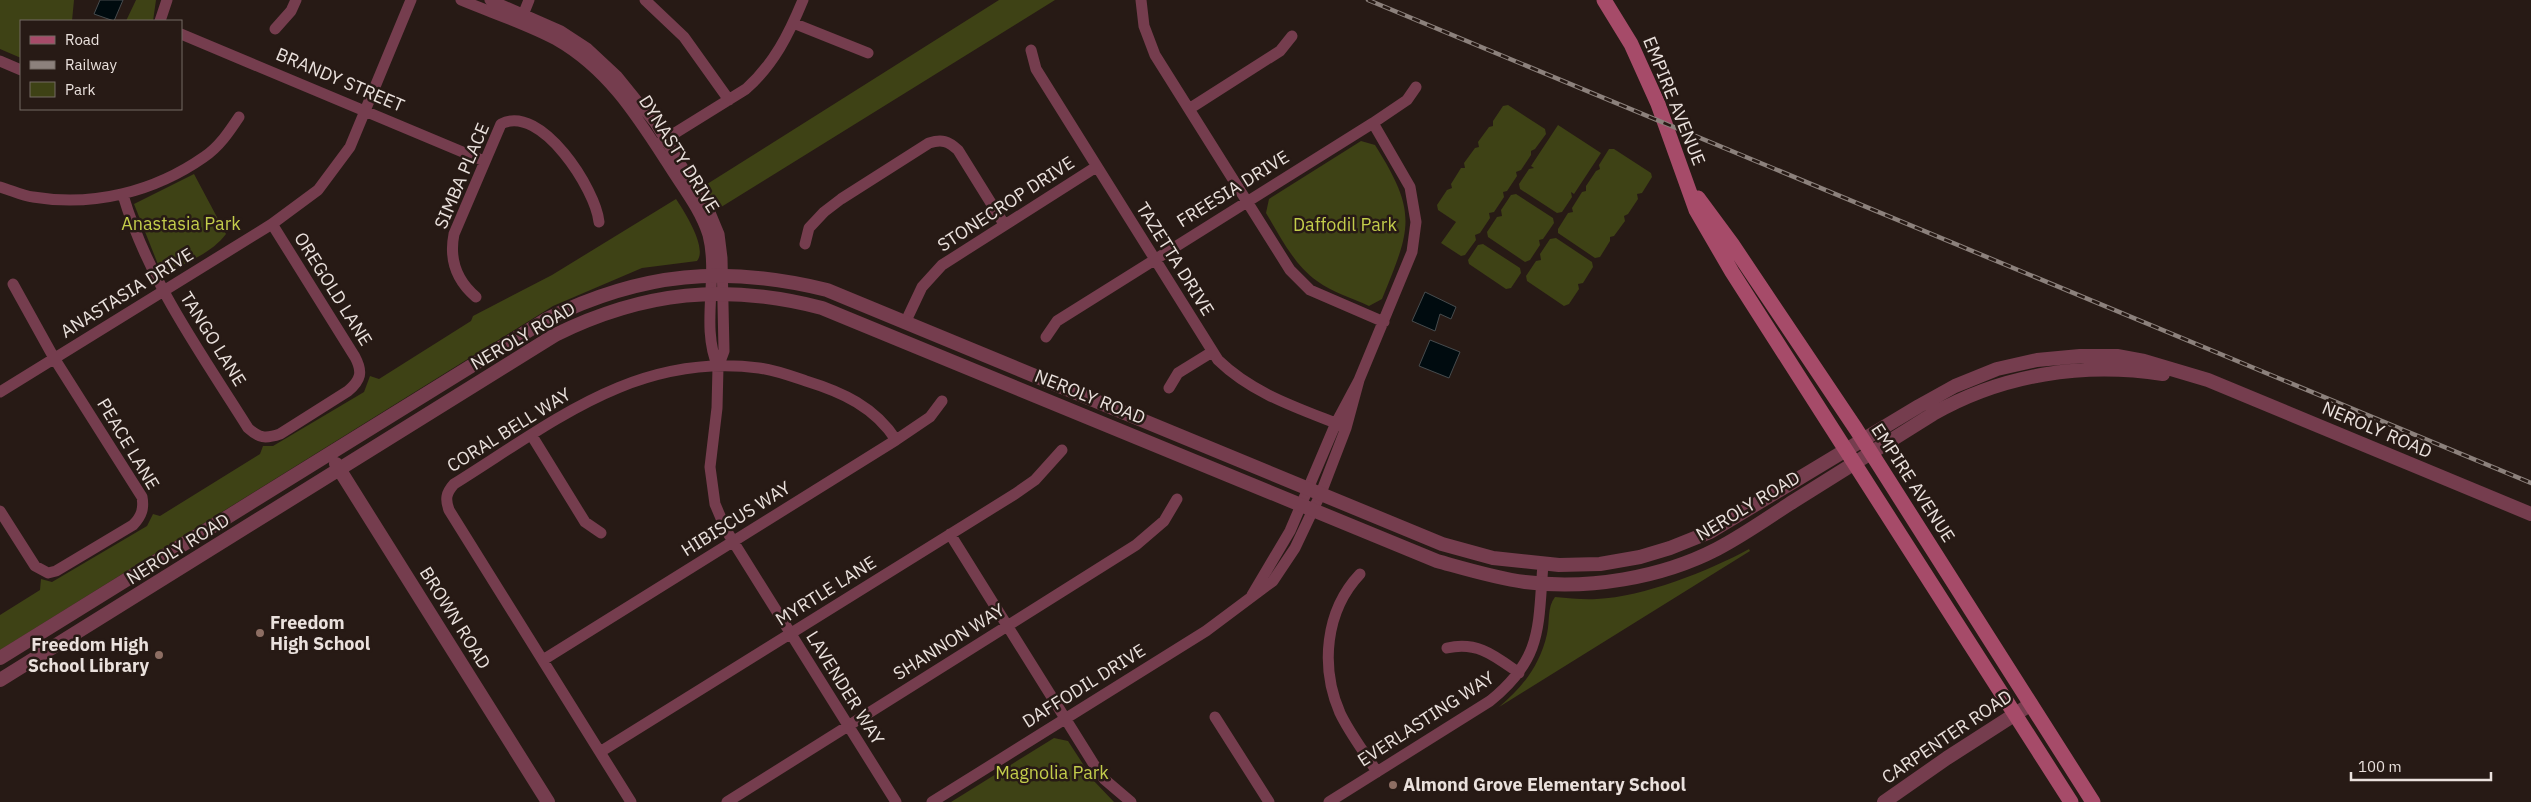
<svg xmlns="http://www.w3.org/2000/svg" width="2531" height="802" viewBox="0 0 2531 802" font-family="'IBM Plex Sans',sans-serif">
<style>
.green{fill:#3e4215}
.water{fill:#000b0f;stroke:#464b4d}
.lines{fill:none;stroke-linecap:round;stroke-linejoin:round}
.minor{stroke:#753d4e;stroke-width:11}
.tertiary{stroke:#753d4e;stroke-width:14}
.secondary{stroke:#a64b69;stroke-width:15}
.rail-casing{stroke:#8c817c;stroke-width:4.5}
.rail{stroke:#271a15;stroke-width:2.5;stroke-dasharray:8;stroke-linecap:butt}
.education-dot{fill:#8d6e63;stroke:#271a15;stroke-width:2}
.labels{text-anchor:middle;stroke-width:5;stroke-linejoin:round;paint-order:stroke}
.street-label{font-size:18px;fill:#eae1dd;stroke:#271a15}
.park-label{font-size:18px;fill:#c3cd4b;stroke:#271a15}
.poi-label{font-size:18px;font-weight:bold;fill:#eae1dd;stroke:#271a15;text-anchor:start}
</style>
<rect width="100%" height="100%" fill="#271a15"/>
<path class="green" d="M0,0H74L72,21H21V58L0,49Z
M136,0H156L153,21H126Z
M999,0H1055L718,209L704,186Z
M1508,105L1545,129L1546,134L1535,149L1531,151V155L1521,170L1516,172L1517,176L1507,191L1503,192L1504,197L1494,212L1489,213L1490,218L1480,233L1475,235L1476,240L1465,255L1461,256L1441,243L1456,222L1438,210L1437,205L1447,190L1452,188L1451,184L1461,168H1465L1464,163L1475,148L1479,147L1478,142L1489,127L1493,126V121L1503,106Z
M1558,125L1601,153L1574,194L1571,192L1572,197L1562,212L1557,213L1520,189L1519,184L1529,169L1534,168L1531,166Z
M1361,141L1375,145C1418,213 1411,228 1382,299L1369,306C1352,298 1332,292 1317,281C1294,265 1280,236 1266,213L1269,199Z
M1614,149L1651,173L1652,177L1642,193L1637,194L1638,199L1628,214L1624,216L1625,221L1614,236L1610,237V241L1600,257L1595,258L1558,233V229L1568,213L1573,212L1572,208L1582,192L1586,191V186L1596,171L1600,169L1599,165L1609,149Z
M194,174L226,234C212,253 186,263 165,273L163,277L134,204Z
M1516,194L1553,218L1554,223L1543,239L1539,240L1540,245L1530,260L1525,262L1488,237L1487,232L1497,217L1502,216L1501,210L1511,195Z
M676,199C684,211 708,248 697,261L642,268L553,306L0,650V615L40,590L41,579L52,582L147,526L153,514L160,516L260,454L263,446H273L364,392L370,376L379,379L471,321L473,316L552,275Z
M1556,238L1592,262L1593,267L1583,283L1578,284L1579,289L1569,304L1564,306L1527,281L1526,276L1536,261L1541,260L1540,254L1550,239Z
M1483,244L1520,268L1521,273L1511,288L1506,289L1469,264L1468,260L1478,245Z
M1749,549L1750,551L1499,707C1523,687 1540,665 1547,634C1550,621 1547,607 1555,597C1569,598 1583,600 1597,599C1643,597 1709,571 1749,549Z
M1054,738L1068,741L1094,781L1114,802H951Z"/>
<path class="water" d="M100,0H123L114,21L94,14Z
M1425,292L1456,307L1451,319L1440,314L1435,331L1412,321Z
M1430,340L1460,352L1449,378L1419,366Z"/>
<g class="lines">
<path class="minor" d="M461,0C492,13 526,24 556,40C607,69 636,115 667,163C681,186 700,209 708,235C719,278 700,326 718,367
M490,0L561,31L587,48L617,76L655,123L709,210L719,234L722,258L724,351L718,367L717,408L710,467L715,504L726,530L896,802
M645,0L684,37L729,100
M1141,0L1144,26L1155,55L1290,270L1310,290L1384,322
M521,20L529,0
M160,21L167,0
M793,23L868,53
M275,29L291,11L296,0
M181,34L484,161
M1031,50L1036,69L1218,360C1253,394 1298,408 1343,426
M0,61L21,70
M1189,109L1280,51L1292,36
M659,143L746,89C774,64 789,34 803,0
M0,187C11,190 22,196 33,197C93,207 154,192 204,157C219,147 229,132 239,117
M123,195C148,280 201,353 248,428C259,438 265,439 280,434L348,391C361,380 363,372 355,357L272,224
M805,244L809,228L824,212L841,199L929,143C942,139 948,141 958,150L1004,224
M476,297C456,280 449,259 454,234L501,124C541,103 596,190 599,222
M905,323L922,287L942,265L1096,167
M1046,337L1057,321L1373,123L1407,100L1416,87
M1169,388L1178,373L1212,352
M0,392L272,224L318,190L350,147L411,0
M532,436L585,522L601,533
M0,511L35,566L48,573L56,571L133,525C142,516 144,508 142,497L54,358L13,284
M950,534L1093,763L1104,779L1131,802
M1360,574C1325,611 1320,667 1340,713C1350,734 1365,753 1377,772
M1252,595L1290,531L1336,423L1359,380L1412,252L1416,222L1410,187L1373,123
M1447,648C1478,641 1495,656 1519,673
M543,660L896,440L930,417L942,401
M1215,717L1269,802
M600,752L1015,494L1035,480L1062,450
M631,802L449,510C445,499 446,493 454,484C552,423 636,352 759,368C775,370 791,376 806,381C842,392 875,407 896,440
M727,802L1136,545L1164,521L1177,499
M932,802L1206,631L1273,581L1295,548L1321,493L1346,428L1359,380
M1329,802L1490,701C1543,658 1538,627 1543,564"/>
<path class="tertiary" d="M336,464L548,802
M0,658L547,319C642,272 725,265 827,290L1442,544L1493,558L1559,565L1600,564L1640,557L1670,548L1710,532L1919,406L1955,386L1997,369L2037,360L2080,356H2117L2144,361L2208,380L2531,514
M0,680L555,335C644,291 726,283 822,308L1437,561C1466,569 1495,578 1525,582C1588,590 1661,578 1717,549C1744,535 1769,517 1794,501C1841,472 1886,443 1933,414C2003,374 2083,362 2163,374
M1884,802L1947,758L2031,704"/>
<path class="secondary" d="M1604,0L1631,44L1658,104L1696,210L1732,272L2071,802
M1698,198L1732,244L1856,429L2093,802"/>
<defs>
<path id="rail" d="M1368,0L2531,483"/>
</defs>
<use href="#rail" class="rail-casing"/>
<use href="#rail" class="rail"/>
</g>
<g class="education-dot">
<circle cx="260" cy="633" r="5"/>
<circle cx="159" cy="655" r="5"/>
<circle cx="1393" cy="785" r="5"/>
</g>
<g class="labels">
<g class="street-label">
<text transform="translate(340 80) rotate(23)" y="6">BRANDY STREET</text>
<text transform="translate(1674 101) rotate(68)" y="6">EMPIRE AVENUE</text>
<text transform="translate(679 154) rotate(58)" y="6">DYNASTY DRIVE</text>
<text transform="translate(462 176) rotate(-67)" y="6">SIMBA PLACE</text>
<text transform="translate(1233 189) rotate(-32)" y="6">FREESIA DRIVE</text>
<text transform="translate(1006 204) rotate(-33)" y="6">STONECROP DRIVE</text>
<text transform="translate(1175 259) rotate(58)" y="6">TAZETTA DRIVE</text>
<text transform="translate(333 289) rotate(58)" y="6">OREGOLD LANE</text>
<text transform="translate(127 293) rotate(-32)" y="6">ANASTASIA DRIVE</text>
<text transform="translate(523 336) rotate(-30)" y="6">NEROLY ROAD</text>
<text transform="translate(213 339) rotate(58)" y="6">TANGO LANE</text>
<text transform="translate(1090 397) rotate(22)" y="6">NEROLY ROAD</text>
<text transform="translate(509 430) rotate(-32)" y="6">CORAL BELL WAY</text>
<text transform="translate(2377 430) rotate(23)" y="6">NEROLY ROAD</text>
<text transform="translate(128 444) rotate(59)" y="6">PEACE LANE</text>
<text transform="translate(1913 483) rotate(57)" y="6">EMPIRE AVENUE</text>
<text transform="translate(1748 506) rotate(-31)" y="6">NEROLY ROAD</text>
<text transform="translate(736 519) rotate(-32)" y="6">HIBISCUS WAY</text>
<text transform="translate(178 549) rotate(-32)" y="6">NEROLY ROAD</text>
<text transform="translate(826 591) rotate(-32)" y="6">MYRTLE LANE</text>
<text transform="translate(455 618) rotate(58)" y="6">BROWN ROAD</text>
<text transform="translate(949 642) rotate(-32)" y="6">SHANNON WAY</text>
<text transform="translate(1084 686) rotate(-32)" y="6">DAFFODIL DRIVE</text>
<text transform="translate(845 688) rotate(58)" y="6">LAVENDER WAY</text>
<text transform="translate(1426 719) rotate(-33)" y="6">EVERLASTING WAY</text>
<text transform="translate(1947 737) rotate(-34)" y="6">CARPENTER ROAD</text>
</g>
<g class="park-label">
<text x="181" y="230">Anastasia Park</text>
<text x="1345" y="231">Daffodil Park</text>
<text x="1052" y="779">Magnolia Park</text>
</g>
<g class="poi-label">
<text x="270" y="629">Freedom<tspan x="270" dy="21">High School</tspan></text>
<text x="149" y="651" text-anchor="end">Freedom High<tspan x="149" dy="21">School Library</tspan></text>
<text x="1403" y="791">Almond Grove Elementary School</text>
</g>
</g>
<rect x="20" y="20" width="162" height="90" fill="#271a15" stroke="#756a65"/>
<rect x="30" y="36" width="25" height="8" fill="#a64b69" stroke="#756a65"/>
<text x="65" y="45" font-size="15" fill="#eae1dd">Road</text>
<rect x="30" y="61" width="25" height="8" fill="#8c817c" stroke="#756a65"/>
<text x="65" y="70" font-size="15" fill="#eae1dd">Railway</text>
<rect x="30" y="82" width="25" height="15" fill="#3e4215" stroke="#756a65"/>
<text x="65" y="95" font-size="15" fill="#eae1dd">Park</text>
<path d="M2351 772v8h140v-8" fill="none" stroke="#eae1dd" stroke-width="2.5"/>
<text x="2358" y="772" font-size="15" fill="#eae1dd" stroke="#271a15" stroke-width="4" paint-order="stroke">100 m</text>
</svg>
